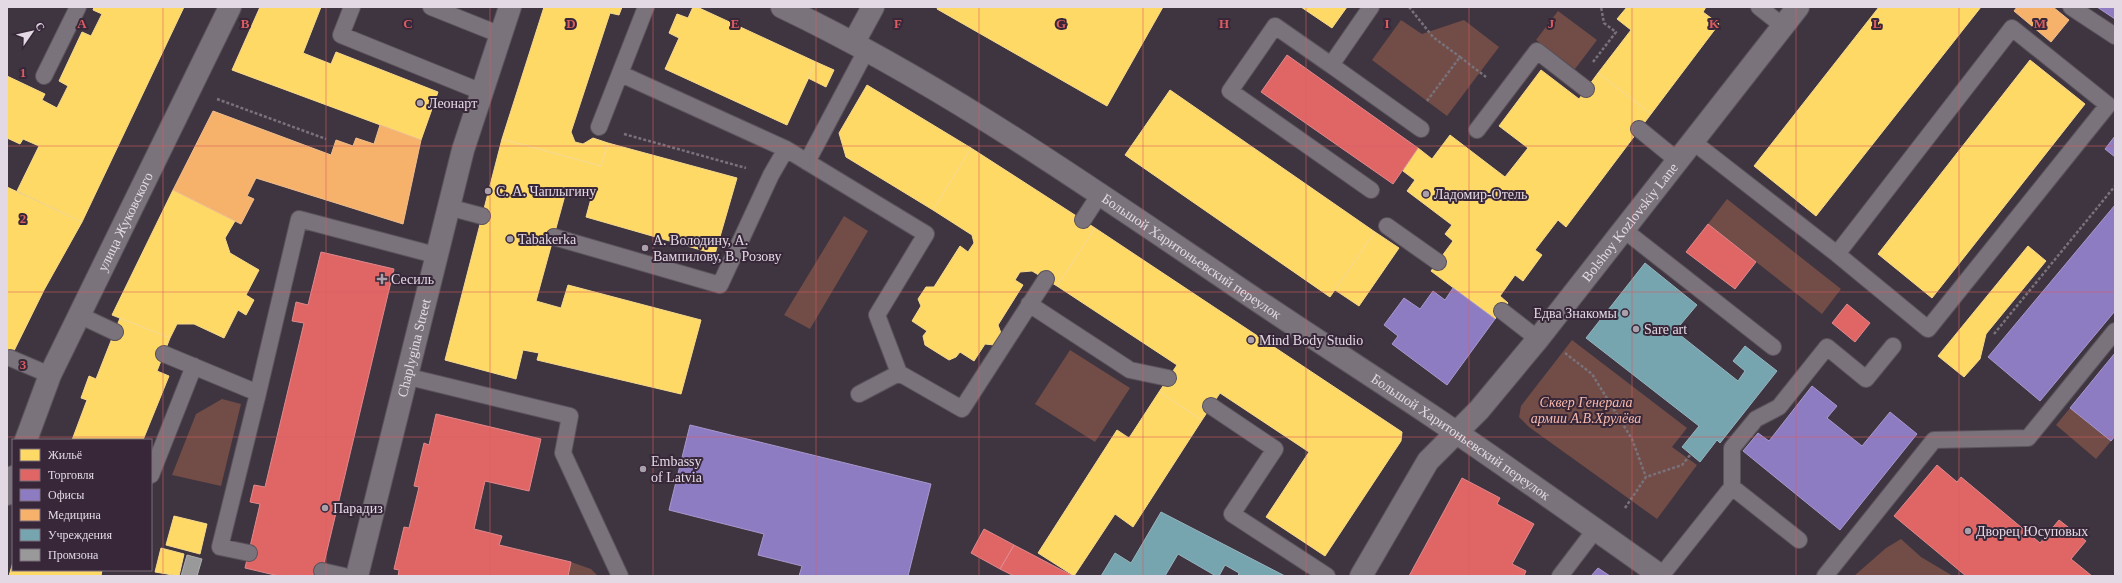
<svg xmlns="http://www.w3.org/2000/svg" width="2122" height="583" viewBox="0 0 2122 583" font-family="'Times New Roman',serif">
<style>
.green{fill:#724c46}
.homes{fill:#ffd966;stroke:#f7d98c}
.shops{fill:#e06666;stroke:#e1888c}
.offices{fill:#8e7cc3;stroke:#a898cd}
.health{fill:#f6b26b;stroke:#f0be8f}
.public{fill:#76a5af;stroke:#97b5bf}
.industry{fill:#999;stroke:#afacb0}
.lines{fill:none;stroke-linecap:round;stroke-linejoin:round}
.service-casing{stroke:#5b535c;stroke-width:18}
.minor-casing{stroke:#5b535c;stroke-width:24}
.path{stroke:#79727a;stroke-width:2.5;stroke-dasharray:3 2;stroke-linecap:butt}
.service{stroke:#7a737b;stroke-width:16}
.minor{stroke:#7a737b;stroke-width:22}
.grid{fill:none;stroke:#da5d60;stroke-width:1;stroke-opacity:0.55}
.poi-dot{fill:#a9a0ab;stroke:#372739;stroke-width:1.5}
.labels{text-anchor:middle;stroke-width:4;stroke-linejoin:round;paint-order:stroke}
.poi-label{font-size:14px;fill:#e3d9e4;stroke:#372739;text-anchor:start}
.street-label{font-size:14px;fill:#e3d9e4;stroke:#372739}
.park-label{font-size:14px;font-style:italic;fill:#f8baad;stroke:#372739}
.grid-label{font-size:13px;text-anchor:middle;font-weight:bold;fill:#da5d60;stroke:#372739;stroke-width:4;stroke-linejoin:round;paint-order:stroke}
</style>
<rect width="100%" height="100%" fill="#3e3540"/>
<path class="green" d="M1558,11L1597,40L1575,69L1536,40Z
M1401,20L1422,34L1464,20L1499,47L1447,116L1372,60Z
M1727,199L1841,289L1822,314L1708,224Z
M844,216L868,231L810,329L784,315Z
M1572,340L1687,428L1672,447L1697,465L1657,519L1529,427L1519,417L1521,406Z
M1070,350L1130,388L1095,442L1035,404Z
M222,399L241,404L221,486L172,475L196,414Z
M2070,408L2111,441L2096,459L2056,425Z
M1901,539L1921,557L1953,576H1854L1886,548Z
M571,562L591,569L598,576H568Z"/>
<path class="homes" d="M94,7H184L82,222L17,191L39,146L23,139L20,144L7,138V76L45,94L42,100L57,108L68,86L59,81L82,32L91,36L102,14L93,10Z
M260,7H321L303,53L331,64L336,52L438,92L421,140L232,70Z
M544,7H622L619,15L610,13L571,132L575,142L583,144L593,138L608,143L601,166L502,139Z
M693,7H697L816,62L787,125L665,69L679,38L669,33L677,14L688,18Z
M938,7H1163L1107,106L937,9Z
M1301,7H1347L1332,28Z
M1627,7H1706L1703,12L1719,24L1651,114L1598,73L1631,30L1617,19Z
M1879,7H1981L1816,216L1754,166Z
M2030,60L2085,104L1932,298L1878,254Z
M816,62L834,70L826,87L808,78Z
M1541,70L1579,99L1598,73L1651,114L1566,227L1558,220L1535,250L1542,255L1523,281L1515,275L1500,296L1508,303L1495,319L1431,271L1453,241L1445,234L1452,225L1407,191L1415,180L1403,171L1418,148L1432,159L1450,135L1505,177L1528,148L1499,126Z
M867,85L971,148L933,210L846,157L839,133Z
M1170,90L1375,232L1330,297L1125,155Z
M502,139L601,166L608,143L737,178L715,254L586,217L592,195L567,188L536,301L561,308L568,285L701,320L681,394L537,360L539,353L523,350L516,379L445,360Z
M971,148L1095,228L1057,286L1032,271L1020,272L1015,280L1023,285L998,325L1001,333L994,345L985,344L974,361L960,352L956,357L949,360L925,345L923,336L927,331L912,321L921,306L918,299L926,287H934L960,246L968,252L974,243L972,235L933,210Z
M7,187L82,222L44,290L7,365Z
M173,190L235,221L225,238L230,253L259,270L246,295L254,300L246,315L238,310L224,338L194,324H177L170,338L112,315Z
M1095,228L1402,432L1401,441L1325,556L1266,517L1309,452L1220,393L1202,420L1159,392L1177,365L1057,286Z
M1375,232L1399,248L1359,306L1335,290Z
M2028,246L2046,261L1986,334L1980,359L1964,377L1938,356Z
M120,318L170,338L157,371L169,376L143,440H72L87,400L81,398L89,376L96,379Z
M1159,392L1202,420L1133,527L1115,514L1074,576L1038,553L1117,430L1129,438Z
M174,516L207,524L200,554L166,545Z
M161,548L184,554L179,576L155,572Z
M13,562V570H102L101,576H9Z"/>
<path class="shops" d="M1287,55L1418,148L1393,184L1261,92Z
M1708,224L1756,262L1735,289L1686,252Z
M321,252L394,269L321,576H279L245,568L260,504L250,502L254,485L265,487L304,323L292,321L296,302L308,305Z
M1847,304L1870,323L1855,342L1832,323Z
M436,414L541,439L529,491L485,481L474,529L502,536L499,545L571,562L568,576H398L399,570L394,569L404,527L409,528L419,487L414,486L424,443L429,445Z
M1937,465L1957,482L1961,477L2040,543L2059,520L2086,541L2071,559L2092,576H1966L1894,516Z
M1462,478L1500,498L1497,504L1534,524L1512,564L1526,571L1524,576H1409Z
M984,529L1014,545L1000,569L971,553Z
M1014,545L1073,576H1014L1000,569Z"/>
<path class="offices" d="M2097,7H2115V19Z
M2115,136V157L2105,149Z
M2115,205V311L2040,401L1988,357Z
M1453,288L1495,319L1447,385L1392,344L1398,336L1384,325L1404,298L1420,309L1433,291L1445,300Z
M2115,353V436L2111,441L2070,408Z
M1812,386L1837,406L1827,418L1862,446L1890,412L1917,434L1840,530L1743,451L1758,433L1769,441Z
M690,425L931,484L908,576H799L802,566L758,555L764,534L669,510Z
M1598,568L1610,576H1591Z"/>
<path class="health" d="M2017,7H2053L2069,20L2051,42L2014,11Z
M213,111L331,155L336,140L353,146L356,138L374,144L380,125L421,140L403,224L256,178L247,196L254,199L241,224L173,190Z"/>
<path class="public" d="M1645,263L1697,305L1675,331L1738,381L1745,371L1733,361L1745,346L1777,371L1720,443L1717,440L1700,462L1682,447L1699,426L1586,338Z
M1161,512L1285,576H1238L1239,573L1225,565L1219,576H1216L1178,554L1165,576H1101L1115,553L1131,563Z"/>
<path class="industry" d="M187,555L202,559L197,576H181Z"/>
<g class="lines">
<defs>
<path id="service" d="M352,7L341,35L482,92
M431,7L501,35
M1371,7L1331,65L1421,129
M1759,7L1783,26
M2071,7L2115,36
M1331,65L1275,26L1230,91L1371,190
M621,74L786,149L926,234L877,315L899,373L962,409L1046,279
M44,76L78,7
M599,127L646,7
M1639,129L1677,160
M1477,130L1537,51L1586,89
M1692,141L1837,254L2012,28L2108,105L1928,329L1837,254
M807,162L867,49
M448,207L482,216
M1083,220L1100,194
M1387,226L1438,262
M1624,230L1773,347
M554,237L720,285L771,175L786,149
M1029,304L1130,370L1168,378
M1502,311L1538,339
M79,315L115,332
M164,354L258,393L299,219L435,255
M10,358L50,375
M405,376L570,416L563,453L620,576
M859,394L899,373
M1211,406L1275,449L1232,514L1327,576
M151,475L194,366
M1732,487L1799,540
M249,553L220,547L258,393
M322,571L344,576
M1560,576L1595,530
M1661,576L1732,487V448L1756,419L1779,407L1827,347L1866,379L1893,346
M1825,576L1934,440L2028,438L2115,331"/>
<g id="minor">
<path id="s1" d="M782,7C937,81 1079,180 1221,276C1291,324 1362,369 1432,416C1509,468 1585,522 1661,576"/>
<path d="M854,42L873,7"/>
<path id="s2" d="M26,440L50,375L230,7"/>
<path d="M7,494L13,477"/>
<path id="s3" d="M357,576L463,150L510,7"/>
<path id="s4" d="M1361,576L1428,461L1479,410L1538,339L1798,7"/>
</g>
</defs>
<use href="#service" class="service-casing"/>
<use href="#minor" class="minor-casing"/>
<path class="path" d="M1409,7L1433,37L1460,57
M1593,62L1616,32L1604,23L1601,7
M217,99L326,139
M1427,101L1460,57L1486,77
M624,134L746,168
M1994,334L2115,186
M1565,353L1592,374L1632,439L1646,477
M1625,508L1646,477L1682,465L1691,454"/>
<use href="#service" class="service"/>
<use href="#minor" class="minor"/>
</g>
<path class="grid" d="M163,7V576M326,7V576M490,7V576M653,7V576M816,7V576M979,7V576M1143,7V576M1306,7V576M1469,7V576M1632,7V576M1796,7V576M1959,7V576M7,146H2115M7,292H2115M7,437H2115"/>
<g class="poi-dot">
<circle cx="420" cy="103" r="4"/>
<circle cx="488" cy="191" r="4"/>
<circle cx="1426" cy="194" r="4"/>
<circle cx="510" cy="239" r="4"/>
<circle cx="645" cy="248" r="4"/>
<path d="M380 273h4v4h4v4h-4v4h-4v-4h-4v-4h4z"/>
<circle cx="1625" cy="313" r="4"/>
<circle cx="1636" cy="329" r="4"/>
<circle cx="1251" cy="340" r="4"/>
<circle cx="643" cy="469" r="4"/>
<circle cx="325" cy="508" r="4"/>
<circle cx="1968" cy="531" r="4"/>
</g>
<g class="labels">
<g class="poi-label">
<text x="428" y="108">Леонарт</text>
<text x="496" y="196">С. А. Чаплыгину</text>
<text x="1434" y="199">Ладомир-Отель</text>
<text x="518" y="244">Tabakerka</text>
<text x="653" y="245">А. Володину, А.<tspan x="653" dy="16">Вампилову, В. Розову</tspan></text>
<text x="391" y="284">Сесиль</text>
<text x="1617" y="318" text-anchor="end">Едва Знакомы</text>
<text x="1644" y="334">Sare art</text>
<text x="1259" y="345">Mind Body Studio</text>
<text x="651" y="466">Embassy<tspan x="651" dy="16">of Latvia</tspan></text>
<text x="333" y="513">Парадиз</text>
<text x="1976" y="536">Дворец Юсуповых</text>
</g>
<g class="street-label">
<text dy="5" stroke="none"><textPath href="#s2" startOffset="240">улица Жуковского</textPath></text>
<text dy="5" stroke="none"><textPath href="#s4" startOffset="446">Bolshoy Kozlovskiy Lane</textPath></text>
<text dy="5" stroke="none"><textPath href="#s1" startOffset="480">Большой Харитоньевский переулок</textPath></text>
<text dy="5" stroke="none"><textPath href="#s3" startOffset="235">Chaplygina Street</textPath></text>
<text dy="5" stroke="none"><textPath href="#s1" startOffset="804">Большой Харитоньевский переулок</textPath></text>
</g>
<g class="park-label">
<text x="1586" y="407">Сквер Генерала<tspan x="1586" dy="16">армии А.В.Хрулёва</tspan></text>
</g>
</g>
<g class="grid-label">
<text x="82" y="28">A</text>
<text x="245" y="28">B</text>
<text x="408" y="28">C</text>
<text x="571" y="28">D</text>
<text x="735" y="28">E</text>
<text x="898" y="28">F</text>
<text x="1061" y="28">G</text>
<text x="1224" y="28">H</text>
<text x="1387" y="28">I</text>
<text x="1551" y="28">J</text>
<text x="1714" y="28">K</text>
<text x="1877" y="28">L</text>
<text x="2040" y="28">M</text>
<text x="23" y="77">1</text>
<text x="23" y="223">2</text>
<text x="23" y="369">3</text>
</g>
<rect width="2122" height="583" fill="none" stroke="#e3d9e4" stroke-width="16"/>
<rect x="12" y="439" width="140" height="132" fill="#372739" stroke="#7c6e7d"/>
<rect x="20" y="449" width="20" height="12" fill="#ffd966" stroke="#7c6e7d"/>
<text x="48" y="459" font-size="12" fill="#e3d9e4">Жильё</text>
<rect x="20" y="469" width="20" height="12" fill="#e06666" stroke="#7c6e7d"/>
<text x="48" y="479" font-size="12" fill="#e3d9e4">Торговля</text>
<rect x="20" y="489" width="20" height="12" fill="#8e7cc3" stroke="#7c6e7d"/>
<text x="48" y="499" font-size="12" fill="#e3d9e4">Офисы</text>
<rect x="20" y="509" width="20" height="12" fill="#f6b26b" stroke="#7c6e7d"/>
<text x="48" y="519" font-size="12" fill="#e3d9e4">Медицина</text>
<rect x="20" y="529" width="20" height="12" fill="#76a5af" stroke="#7c6e7d"/>
<text x="48" y="539" font-size="12" fill="#e3d9e4">Учреждения</text>
<rect x="20" y="549" width="20" height="12" fill="#999999" stroke="#7c6e7d"/>
<text x="48" y="559" font-size="12" fill="#e3d9e4">Промзона</text>
<g transform="translate(32 32) rotate(56)" stroke="#372739" stroke-width="3" paint-order="stroke">
<path d="M0-3L7 15L0 10L-7 15Z" fill="#e3d9e4"/>
<text y="-6" font-size="11" font-weight="bold" text-anchor="middle" fill="#e3d9e4">С</text>
</g>
</svg>
